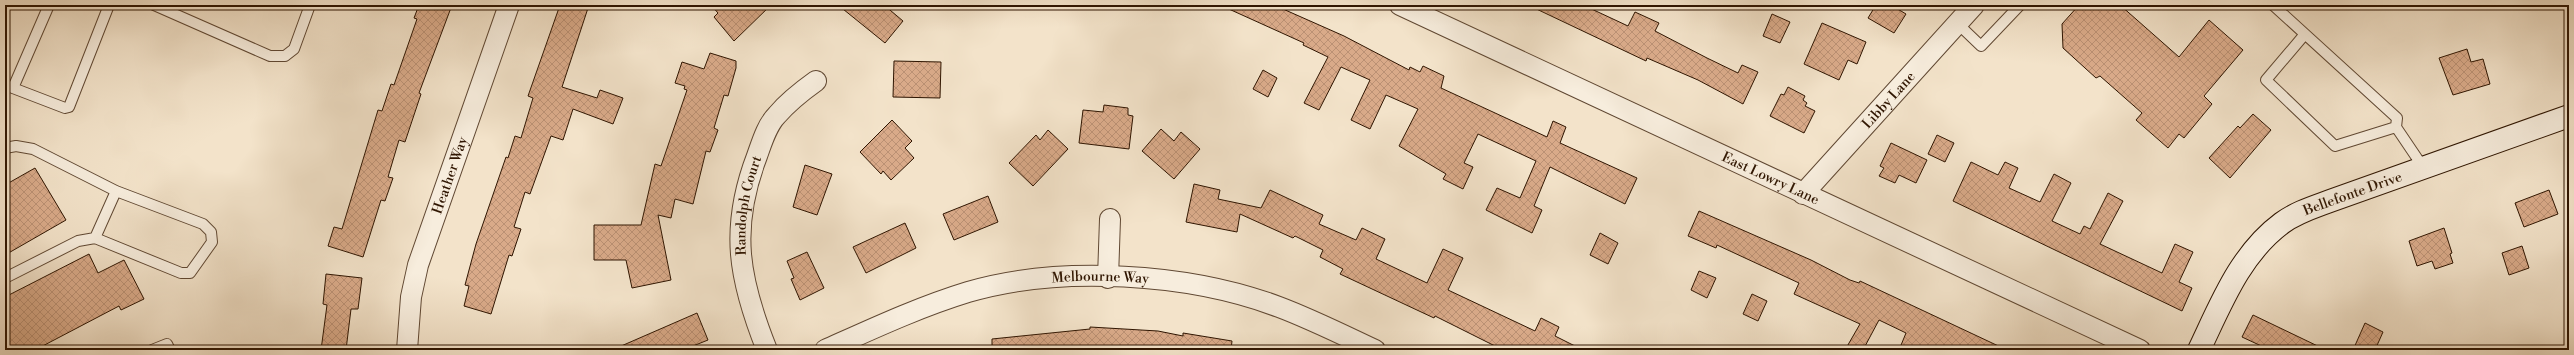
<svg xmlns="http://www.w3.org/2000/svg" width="2574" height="355" viewBox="0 0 2574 355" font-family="'Libre Bodoni',serif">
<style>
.building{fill:url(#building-cross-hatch);stroke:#2f1501}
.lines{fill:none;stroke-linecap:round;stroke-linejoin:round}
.lane-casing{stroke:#604833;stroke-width:12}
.street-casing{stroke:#604833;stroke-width:22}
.secondary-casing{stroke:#2f1501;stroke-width:24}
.lane{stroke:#f7eddd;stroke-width:10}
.street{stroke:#f7eddd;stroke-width:20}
.secondary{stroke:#f7eddd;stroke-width:22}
.labels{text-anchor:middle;stroke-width:3.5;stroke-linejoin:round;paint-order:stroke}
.street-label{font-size:14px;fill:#2f1501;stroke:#f7eddd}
</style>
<defs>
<pattern id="building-cross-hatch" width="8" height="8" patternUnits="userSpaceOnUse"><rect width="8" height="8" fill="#d9aa89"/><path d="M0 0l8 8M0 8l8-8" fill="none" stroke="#bb9174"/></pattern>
</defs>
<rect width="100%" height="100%" fill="#f3e3ca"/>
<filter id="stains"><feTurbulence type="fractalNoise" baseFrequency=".005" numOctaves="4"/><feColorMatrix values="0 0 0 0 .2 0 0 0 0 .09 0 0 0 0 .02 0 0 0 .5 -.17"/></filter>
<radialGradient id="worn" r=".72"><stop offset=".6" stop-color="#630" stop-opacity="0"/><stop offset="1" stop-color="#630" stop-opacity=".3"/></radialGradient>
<path class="building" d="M419,5H452L419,93L421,94L405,142L399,140L388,177L393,178L385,201L381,200L363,257L328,246L334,227L342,229L378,110L382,111L391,84L394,85L417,19L414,18Z
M560,5H589L562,87L597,98L600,90L623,98L613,124L573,109L563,140L551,136L530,194L525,192L514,227L521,229L512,256L509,255L491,314L464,306L469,286L465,285L476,244L506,157L508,158L515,136L521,138L533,98L528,96Z
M711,5H771L734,41L714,17L718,13Z
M838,5H884L903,21L885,43Z
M1220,5H1274L1344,36L1409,70L1410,67L1420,72L1423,66L1444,76L1441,88L1547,137L1553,121L1566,127L1560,143L1637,178L1625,204L1550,167L1534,206L1542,210L1532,233L1486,210L1497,188L1520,198L1536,161L1478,134L1464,163L1473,167L1463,189L1443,179L1446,174L1399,146L1418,109L1386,95L1370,129L1351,120L1370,80L1341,67L1319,110L1304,103L1328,57L1303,45L1304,43Z
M1528,5H1583L1628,26L1635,12L1659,23L1655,31L1707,58L1738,73L1742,65L1758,72L1743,104L1698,80L1647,58L1646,61Z
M1876,5H1891L1906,14L1894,33L1868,18Z
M2079,5H2120L2179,57L2209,20L2243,50L2204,96L2212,104L2184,138L2179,134L2168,148L2136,120L2142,113L2100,76L2096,78L2063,48L2062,24Z
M1772,14L1790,22L1780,43L1763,36Z
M1822,23L1866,42L1857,64L1848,60L1839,80L1804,64Z
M2467,49L2471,62L2483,59L2490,84L2453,95L2439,58Z
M710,53L736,61V68L728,96L724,95L714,128L718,130L710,152L706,151L693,204L675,199L671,218L658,215L671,280L632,288L626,260H594V225H641L655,164L661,166L687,90L684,89L685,86L675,83L682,62L704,69Z
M894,61L941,62L940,98L893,97Z
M1263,70L1277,78L1268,97L1253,89Z
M1788,87L1805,96L1803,100L1807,103L1805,106L1815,111L1804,133L1770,116L1781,94L1784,95Z
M1104,105L1128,108V115L1133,116L1129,149L1079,143L1083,110L1103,112Z
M2253,114L2271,130L2230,178L2209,158L2238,126L2240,128Z
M892,120L912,141L905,148L914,158L891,180L883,171L881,174L860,152Z
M1161,129L1174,141L1181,132L1200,149L1174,179L1142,151Z
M1048,130L1068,149L1033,186L1009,163L1036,135L1040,140Z
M1937,135L1954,143L1945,162L1928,154Z
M1891,143L1927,160L1916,183L1899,175L1895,183L1879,176L1884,168L1880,166Z
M1971,162L1998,175L2005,162L2018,168L2009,188L2040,202L2054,174L2071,183L2052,221L2080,234L2084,226L2090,229L2108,193L2123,201L2100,244L2162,273L2175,244L2193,252L2179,282L2192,288L2182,311L1953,201Z
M805,165L832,174L817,215L793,207Z
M35,168L66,220L5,255V185Z
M1194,184L1220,190L1218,199L1261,208L1270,190L1323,215L1319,224L1356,240L1362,228L1385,239L1376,259L1427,283L1443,249L1463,258L1448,290L1535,331L1541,318L1559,327L1555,336L1583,350H1503L1435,316L1434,318L1340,274L1343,269L1320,257L1323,250L1295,236L1293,238L1240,214L1237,232L1186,222Z
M2549,190L2558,214L2524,227L2515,203Z
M988,196L998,222L954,240L943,214Z
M1699,211L1811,260L1850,280L1859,283L1860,281L2007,350H1899L1906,333L1879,320L1863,350H1845L1860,324L1794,294L1799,283L1717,245L1716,248L1688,236Z
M905,223L916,248L866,273L853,247Z
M2444,228L2452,253L2450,254L2453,263L2435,269L2432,261L2417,266L2409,241Z
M1600,233L1618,243L1608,264L1590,255Z
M2522,246L2529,268L2509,275L2502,253Z
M807,252L824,288L800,300L791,279L794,278L787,261Z
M89,254L98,273L124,260L144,299L121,310L119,306L35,350H5V297Z
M1699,271L1716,278L1707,298L1691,290Z
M326,274L362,278L358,309H351L346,350H321L327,305L323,304Z
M1752,294L1767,301L1758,321L1743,314Z
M697,313L708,340L683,350H612Z
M2253,315L2326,350H2270L2242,337Z
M2365,323L2383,332L2375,350H2353Z
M1090,327L1158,331L1183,336V333L1232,341L1231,350H992V339L1090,329Z"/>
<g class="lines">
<defs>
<path id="lane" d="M154,5L270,56H285L294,49L310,5
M2273,5L2397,118L2396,127L2423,167
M1957,23L1981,46L2020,5
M2305,34L2266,80L2335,146L2396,127
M5,85L65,108L69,107L109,5
M13,88L49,5
M5,148L16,146L33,149L116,191L203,224L211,232L212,242L190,273H181L95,238L116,191
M5,278L78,241L95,238
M152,350L167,344L170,350"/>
<g id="street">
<path id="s1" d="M1400,5L2140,350"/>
<path id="s2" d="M1803,194L1974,5"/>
<path d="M1108,278L1110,219"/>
<path id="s3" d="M407,350L411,297L418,265L509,5"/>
<path id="s4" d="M767,350C739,280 729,229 757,156C762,142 767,125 777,115C788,102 802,91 816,81"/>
<path id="s5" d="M825,350C872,329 919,307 968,292C1060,265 1189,273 1279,307C1311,319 1343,335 1375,350"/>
</g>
<g id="secondary">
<path id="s6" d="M2199,350C2221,304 2240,254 2282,223C2297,212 2314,207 2330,201L2569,116"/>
</g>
</defs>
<use href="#lane" class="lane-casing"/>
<use href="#street" class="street-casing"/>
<use href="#secondary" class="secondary-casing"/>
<use href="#lane" class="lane"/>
<use href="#street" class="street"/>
<use href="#secondary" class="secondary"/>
</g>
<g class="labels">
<g class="street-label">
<text dy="5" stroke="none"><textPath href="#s2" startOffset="127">Libby Lane</textPath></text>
<text dy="5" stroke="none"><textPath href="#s3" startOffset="181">Heather Way</textPath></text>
<text dy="5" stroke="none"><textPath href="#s1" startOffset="409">East Lowry Lane</textPath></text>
<text dy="5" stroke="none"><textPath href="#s6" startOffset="230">Bellefonte Drive</textPath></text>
<text dy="5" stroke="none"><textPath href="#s4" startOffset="149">Randolph Court</textPath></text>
<text dy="5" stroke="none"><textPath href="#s5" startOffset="288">Melbourne Way</textPath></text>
</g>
</g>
<rect width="2574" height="355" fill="none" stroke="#f3e3ca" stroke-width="20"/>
<rect x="6" y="6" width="2562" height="343" fill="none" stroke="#2f1501" stroke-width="2"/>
<rect x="10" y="10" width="2554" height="335" fill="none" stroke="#2f1501"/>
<rect width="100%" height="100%" filter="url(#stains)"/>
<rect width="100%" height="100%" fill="url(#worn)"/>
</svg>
